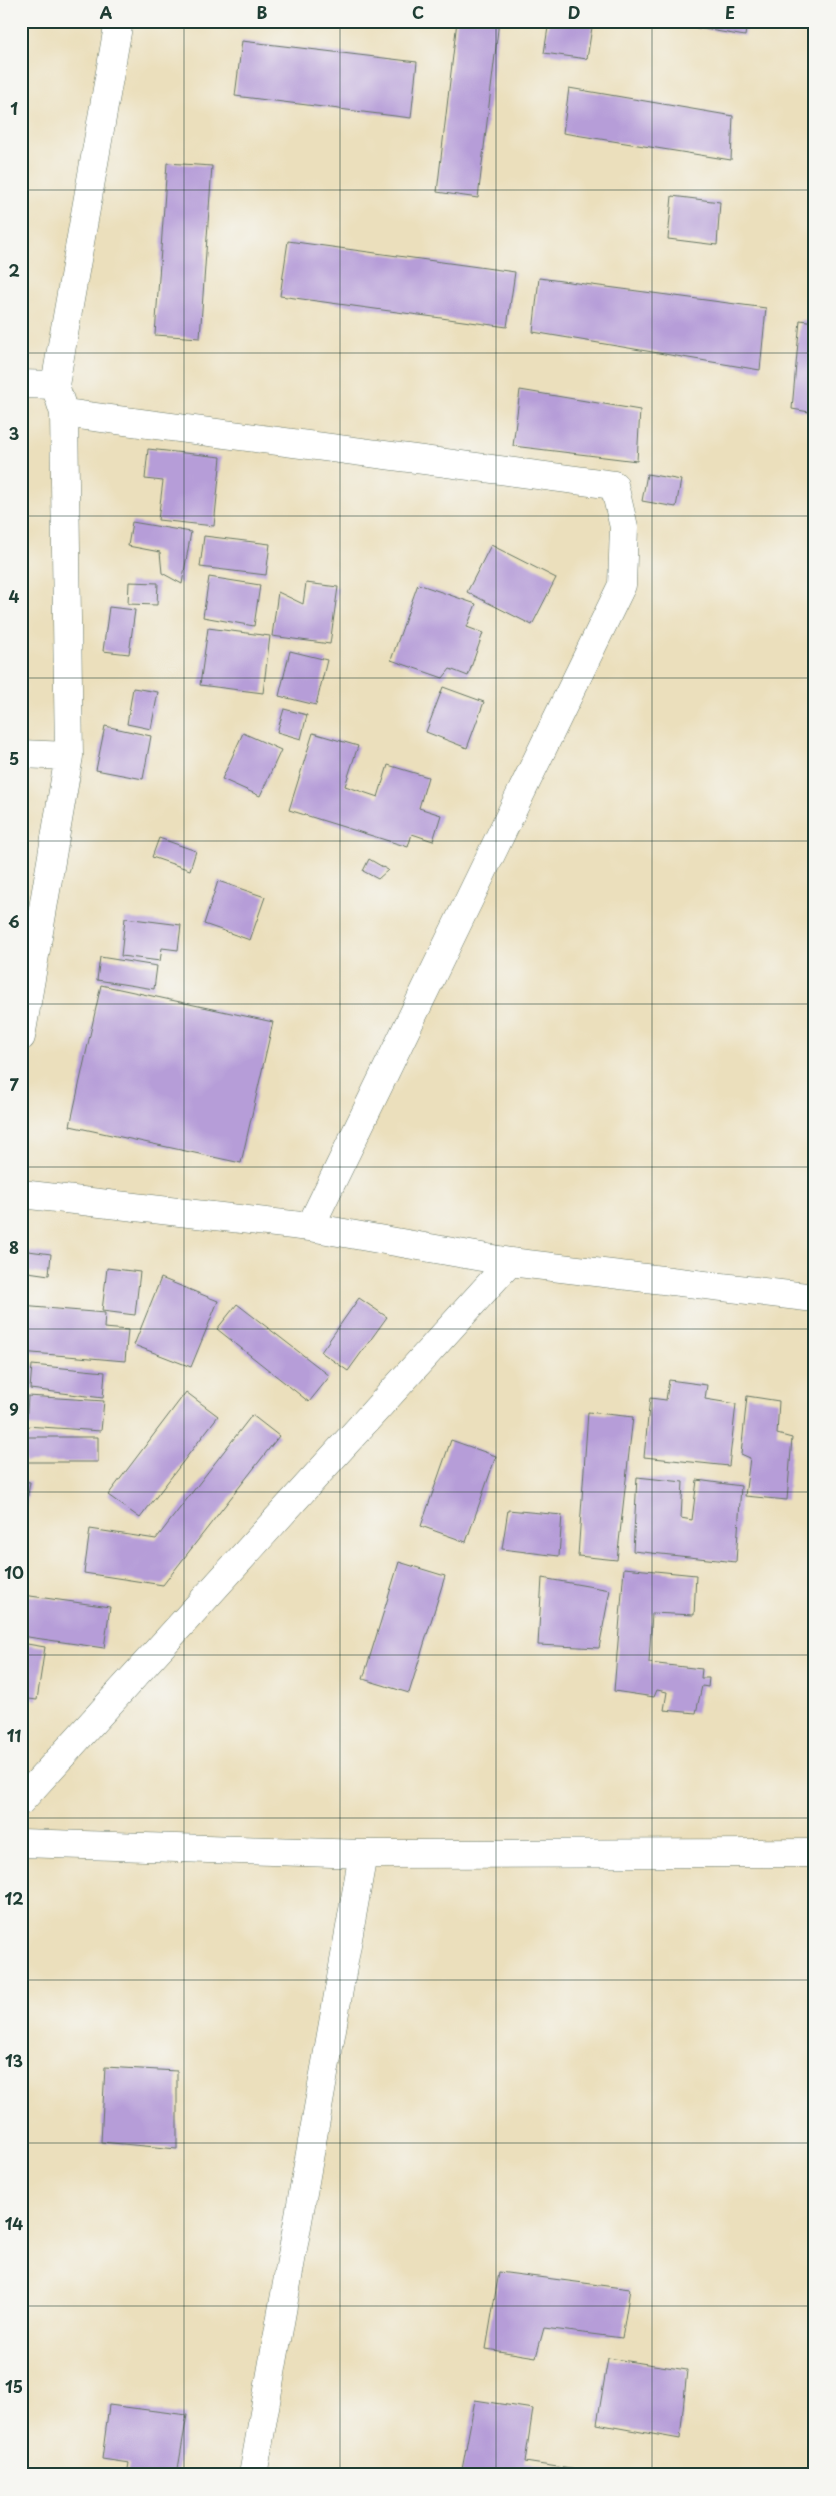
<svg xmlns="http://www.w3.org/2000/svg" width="836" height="2496" viewBox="0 0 836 2496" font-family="'Playpen Sans',sans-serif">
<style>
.building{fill:#b69dd8}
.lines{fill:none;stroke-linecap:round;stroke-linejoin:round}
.minor-casing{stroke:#667664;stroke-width:29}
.minor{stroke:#fff;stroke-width:28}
.grid{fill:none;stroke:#1f3d34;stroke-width:1;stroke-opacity:0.55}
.neatline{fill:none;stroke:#1f3d34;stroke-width:2}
.grid-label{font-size:16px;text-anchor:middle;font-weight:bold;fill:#1f3d34}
</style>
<rect width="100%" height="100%" fill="#f6f6f2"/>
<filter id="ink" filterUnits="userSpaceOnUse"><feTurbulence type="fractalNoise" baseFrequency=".02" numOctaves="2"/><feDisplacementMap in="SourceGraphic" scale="10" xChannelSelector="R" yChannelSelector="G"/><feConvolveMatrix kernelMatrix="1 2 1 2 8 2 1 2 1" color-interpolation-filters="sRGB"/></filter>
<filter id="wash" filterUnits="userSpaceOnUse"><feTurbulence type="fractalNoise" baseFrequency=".0096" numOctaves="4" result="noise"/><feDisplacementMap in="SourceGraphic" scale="20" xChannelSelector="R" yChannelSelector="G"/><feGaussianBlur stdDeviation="1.12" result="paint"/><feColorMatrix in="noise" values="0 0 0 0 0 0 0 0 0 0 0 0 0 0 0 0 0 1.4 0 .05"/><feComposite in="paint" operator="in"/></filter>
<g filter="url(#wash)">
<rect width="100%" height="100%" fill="#ebdfbc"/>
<g id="blocks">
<path class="building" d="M457,21H499L478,198L437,192Z
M549,21H593L587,59L544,53Z
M657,21H747L745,36Z
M242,41L417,62L411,118L235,96Z
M569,88L733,116L731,160L563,133Z
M167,163L212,166L200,338L155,335Z
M672,196L720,202L717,245L668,239Z
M288,241L515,272L507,327L280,296Z
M539,278L766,308L760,370L533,332Z
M800,320L815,322V413L792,409Z
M520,390L640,410L637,461L513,446Z
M148,449L221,457L214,526L158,520L163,481L145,479Z
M647,474L681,480L676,507L642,501Z
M132,522L191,532L182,584L162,573L160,552L128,546Z
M204,536L270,544L266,575L200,567Z
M491,545L556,578L532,625L467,592Z
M209,577L260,585L254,626L203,617Z
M129,582L158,583L157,605L128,604Z
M306,583L338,587L330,644L272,636L278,592L303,604Z
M418,584L476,604L467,627L483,633L468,676L450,669L443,678L391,660Z
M109,607L135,610L129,654L103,651Z
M208,628L270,636L263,693L200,685Z
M290,651L327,660L316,705L279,696Z
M443,687L484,702L467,748L426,732Z
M133,688L158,692L151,729L127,724Z
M284,709L307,715L301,739L277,732Z
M105,726L151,736L143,779L96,770Z
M243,733L281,750L260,796L222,779Z
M313,733L358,746L345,786L378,797L388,765L428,777L419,808L441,815L433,841L412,834L408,847L289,810Z
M159,838L196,851L190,870L152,857Z
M369,859L388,870L378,879L363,871Z
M218,881L265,897L250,940L204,924Z
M125,918L181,925L178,950L162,948L160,961L121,956Z
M100,957L157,966L154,989L97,980Z
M101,985L273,1022L241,1163L70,1126Z
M21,1250L51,1254L49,1275L21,1271Z
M107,1268L140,1272L135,1315L102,1311Z
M161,1278L218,1301L191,1367L134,1345Z
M359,1298L387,1317L348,1371L321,1352Z
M237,1304L330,1376L309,1402L217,1329Z
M21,1306L105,1313L104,1328L128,1330L125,1361L21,1352Z
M32,1365L105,1372L103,1398L30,1389Z
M669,1380L707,1385L705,1399L736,1404L729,1466L644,1457L650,1398L666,1400Z
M186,1392L218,1416L140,1518L108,1495Z
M28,1396L104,1401L101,1431L26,1426Z
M747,1396L779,1401L777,1434L792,1438L787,1500L745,1496L750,1458L741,1454Z
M588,1412L633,1417L617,1560L578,1556Z
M252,1415L279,1436L163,1585L84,1573L90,1529L156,1539Z
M25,1437H98V1462H25Z
M451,1440L496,1456L466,1542L421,1526Z
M637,1477L683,1482L681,1518L692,1520L697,1480L741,1486L736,1562L633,1551Z
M21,1481L30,1482L23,1525H21Z
M508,1510L562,1515L559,1556L502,1549Z
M399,1562L445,1576L409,1693L363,1679Z
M624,1568L696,1575L694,1615L652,1613L649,1663L702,1669L701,1678H709L708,1687L702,1686L696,1713L664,1710L667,1692L657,1690L654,1697L614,1691Z
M542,1578L610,1590L599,1648L538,1645Z
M23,1595L110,1607L104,1648L21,1636Z
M21,1643L45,1647L37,1700L21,1698Z
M105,2067L177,2071V2149L101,2142Z
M499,2272L630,2289L622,2338L544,2328L536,2357L486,2349Z
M608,2358L687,2370L680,2439L597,2424Z
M475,2400L533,2409L525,2462L590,2472V2475H461Z
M109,2405L187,2415L177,2475H127L129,2463L102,2459Z"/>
</g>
</g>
<g filter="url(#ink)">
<use href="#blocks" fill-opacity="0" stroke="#667664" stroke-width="1"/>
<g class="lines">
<defs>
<path id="minor" d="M21,384L55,385
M64,413L614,485L624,527L622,585L310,1227
M21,754L69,756
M21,1037L69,756L64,413L55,385L119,21
M21,1194L310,1227L510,1262L815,1298
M21,1801L510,1262
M21,1843L363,1854L815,1853
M253,2475L363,1854"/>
</defs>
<use href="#minor" class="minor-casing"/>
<use href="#minor" class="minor"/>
</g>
</g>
<path class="grid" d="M184,21V2475M340,21V2475M496,21V2475M652,21V2475M21,190H815M21,353H815M21,516H815M21,678H815M21,841H815M21,1004H815M21,1167H815M21,1329H815M21,1492H815M21,1655H815M21,1818H815M21,1980H815M21,2143H815M21,2306H815"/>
<rect width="836" height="2496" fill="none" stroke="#f6f6f2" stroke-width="55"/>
<rect x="28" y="28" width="780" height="2440" class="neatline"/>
<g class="grid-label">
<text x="106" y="19">A</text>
<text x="262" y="19">B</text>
<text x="418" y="19">C</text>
<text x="574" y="19">D</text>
<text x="730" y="19">E</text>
<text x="14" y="115">1</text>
<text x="14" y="277">2</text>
<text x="14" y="440">3</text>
<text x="14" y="603">4</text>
<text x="14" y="765">5</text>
<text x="14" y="928">6</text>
<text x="14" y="1091">7</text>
<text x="14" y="1254">8</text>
<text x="14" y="1416">9</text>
<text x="14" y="1579">10</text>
<text x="14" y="1742">11</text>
<text x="14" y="1905">12</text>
<text x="14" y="2067">13</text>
<text x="14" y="2230">14</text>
<text x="14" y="2393">15</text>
</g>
</svg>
